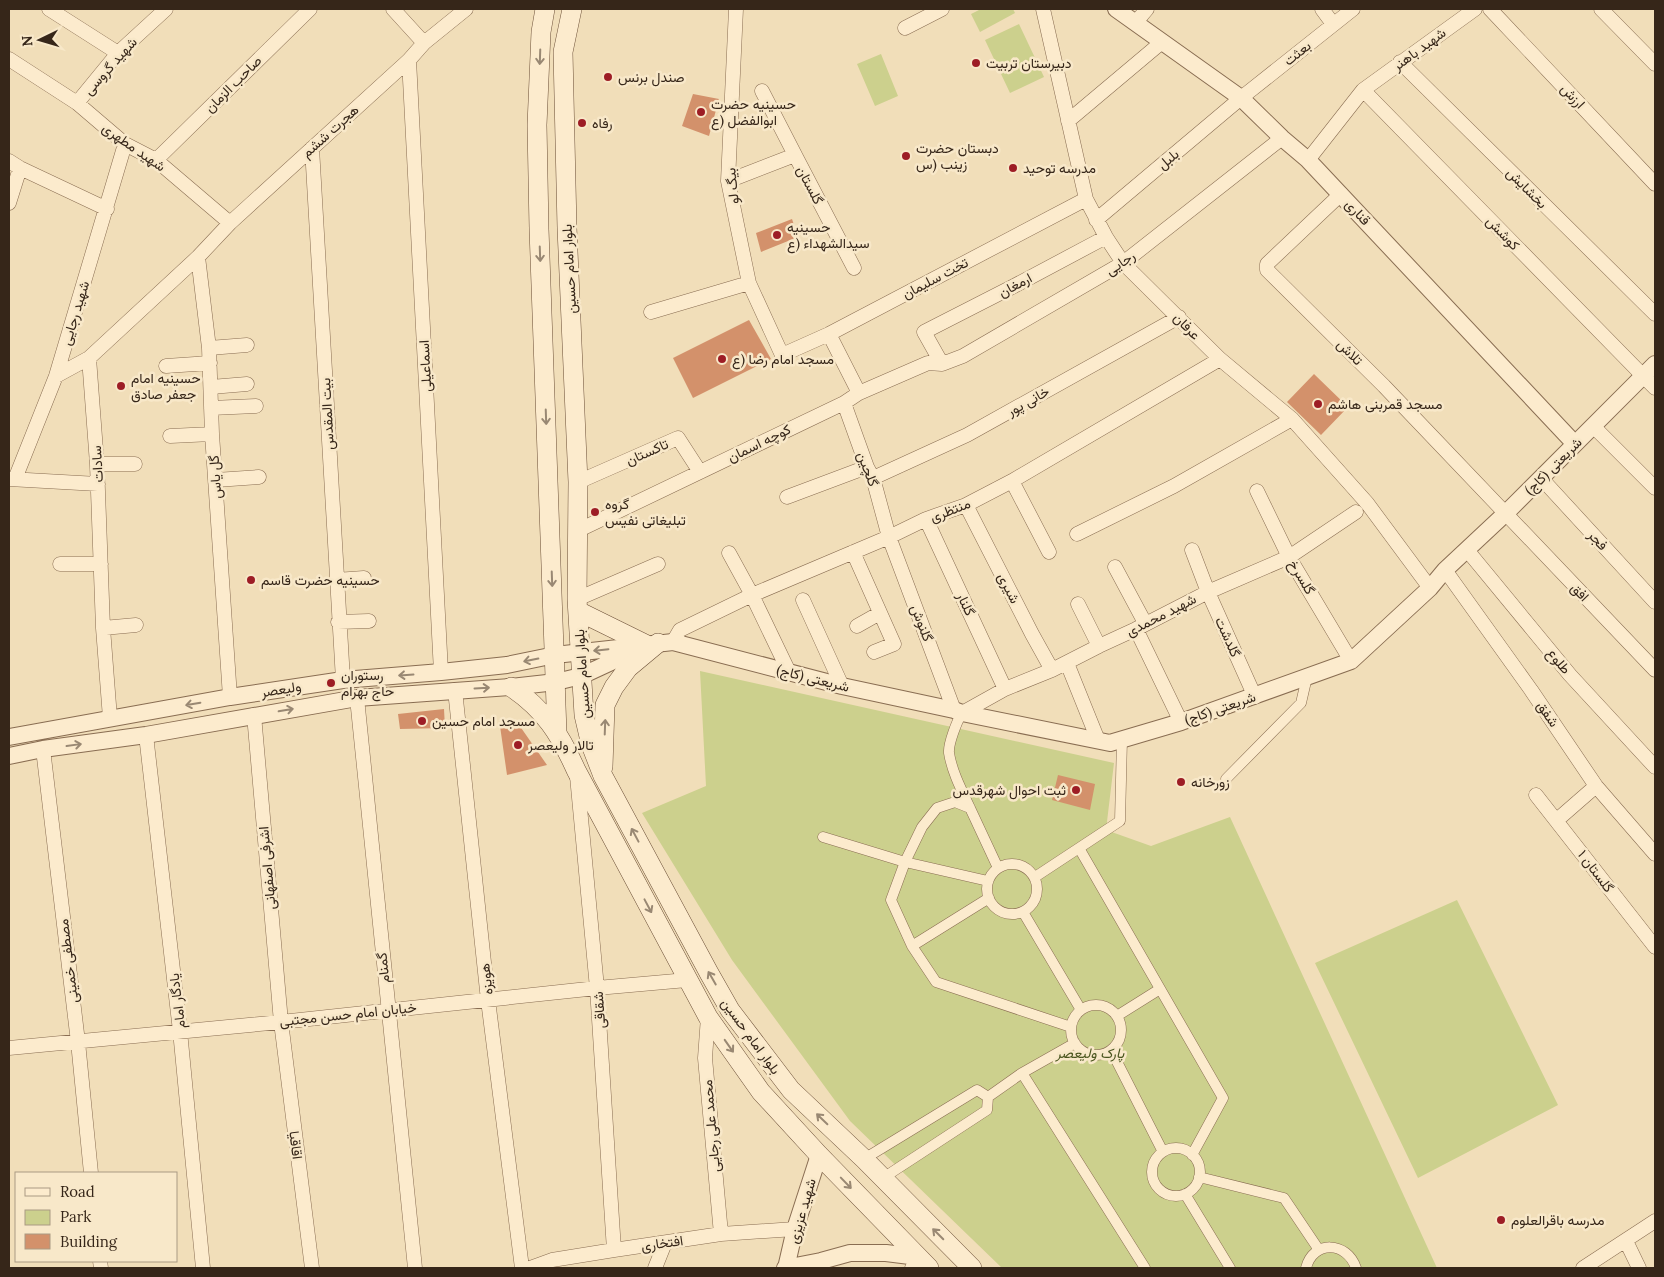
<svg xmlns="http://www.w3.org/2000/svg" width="1664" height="1277" viewBox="0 0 1664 1277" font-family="Lora,Vazirmatn,serif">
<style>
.green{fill:#ccd08d}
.building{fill:#d3916b}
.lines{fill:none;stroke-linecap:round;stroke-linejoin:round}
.pedestrian-casing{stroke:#896d52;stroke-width:11}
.minor-casing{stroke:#896d52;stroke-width:15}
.tertiary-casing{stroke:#896d52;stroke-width:18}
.secondary-casing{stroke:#6b4e36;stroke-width:20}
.pedestrian{stroke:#fcebcd;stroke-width:10}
.minor{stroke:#fcebcd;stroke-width:14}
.tertiary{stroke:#fcebcd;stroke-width:16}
.secondary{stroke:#fcebcd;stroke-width:19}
.oneway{stroke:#998873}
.poi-dot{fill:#9d1d25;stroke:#f8e8c9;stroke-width:2}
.labels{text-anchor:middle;stroke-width:5;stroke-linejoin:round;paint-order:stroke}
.street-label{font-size:14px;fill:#362619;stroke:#f8e8c9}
.poi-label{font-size:14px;fill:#362619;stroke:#f8e8c9;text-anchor:start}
.park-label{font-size:14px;font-style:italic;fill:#4a551e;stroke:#f8e8c9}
</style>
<rect width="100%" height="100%" fill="#f1deb9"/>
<path class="green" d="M981,9H1013L1015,13L980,32L971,14Z
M1019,24L1044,77L1010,93L985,40Z
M881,54L898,96L875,106L857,64Z
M700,671L1114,763L1106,830L1151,846L1230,817L1437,1268H1002L850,1121L732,960L642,813L706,786Z
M1457,900L1558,1105L1418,1178L1315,963Z"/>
<path class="building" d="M693,94L719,99L709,136L682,126Z
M792,219L798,237L761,252L756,233Z
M749,320L771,359L693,398L673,358Z
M1314,374L1348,407L1321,435L1287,402Z
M444,709L445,728L400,729L398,714Z
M517,722L547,765L507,775L500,726Z
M1058,775L1095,784L1090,810L1052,800Z"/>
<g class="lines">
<defs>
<path id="pedestrian" d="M962,713C957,721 948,744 949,753C952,772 962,791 970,808
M1226,779L1301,703L1307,677
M823,837L905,862L988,881
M1079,848L1223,1098L1192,1155
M987 889a25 25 0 1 1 50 0a25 25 0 1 1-50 0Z
M1035,877L1120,821L1122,739
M989,898L912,946L891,900L905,862L922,827L937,808L955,802L970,808L998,868
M1023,912L1081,1010
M912,946L936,982L1071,1027
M1071 1030a25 25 0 1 1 50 0a25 25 0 1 1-50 0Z
M1117,1016L1160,989
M1111,1050L1163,1152
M1022,1073L1145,1268
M1152 1172a24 24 0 1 1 48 0a24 24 0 1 1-48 0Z
M864,1159L977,1090L988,1097L1022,1073L1075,1043
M1199,1177L1284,1198L1319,1250
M883,1178L987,1110L988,1097
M1185,1194L1230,1268
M1306,1268C1313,1240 1347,1241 1356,1268"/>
<path id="minor" d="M49,9L118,53
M393,9L424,43
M736,9L728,181L749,283L782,355L829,334L1086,199
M1043,9L1086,199L1106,237L1123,263L1220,359L1292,419L1367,503L1430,588
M1322,9L1333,24
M1490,9L1655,184
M1601,9L1655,64
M1136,22L1147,9
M905,28L942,9
M9,59L77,103L125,144L156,160L230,223
M409,60L441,672
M1400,62L1655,314
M1363,90L1655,388
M762,91L795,155
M77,103L118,53L166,9
M1068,121L1162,42
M312,148L343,680
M156,160L310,9
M1308,160L1363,90L1475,9
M9,161L20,168L107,209
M728,181L795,155L854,268
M1341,194L1267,264V270L1384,386L1655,670
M9,203L20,168
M1096,220L1241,98L1353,9
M198,257L209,348L212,434L230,697
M651,312L749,283
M829,334L859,393
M209,348L247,345
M942,364L924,332L1014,286L1106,237
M166,366L210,363
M56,376L89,358
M211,387L247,384
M844,403L867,467L873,478L889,537L954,710
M211,408L256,406
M1594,427L1655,488
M170,436L212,434
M97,464H135
M873,478L967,435L1179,317
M1541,478L1655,602
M9,479L98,484
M15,479L56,376L125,144
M216,480L259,477
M1012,481L1049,552
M578,482L678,438L700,472
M1257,491L1289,557L1351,661
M787,497L867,467
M966,505L1032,634L1052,670
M926,519L1005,689
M577,531L844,403L859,393L928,363L942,364L963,356L1123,263L1282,138
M1077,534L1174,486L1292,419
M1192,550L1208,592L1255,697
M1467,550L1570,675L1655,767
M853,552L894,644L874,652
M729,553L752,595L789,672
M60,564H101
M1115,567L1145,623
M1445,570L1531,690L1596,786L1655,854
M336,580L364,578
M577,599L658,564
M803,600L842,686
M1078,604L1099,646
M338,622L369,621
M857,626L880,613
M103,628L136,625
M1136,629L1181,722
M673,642L680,630L752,595L889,537L926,519L966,505L1012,481L1220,359
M1067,663L1098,740
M455,690L488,1000L522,1268
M357,698L415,1268
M962,713L1005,689L1052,670L1099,646L1136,629L1208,592L1289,557L1356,512
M254,715L281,1022L312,1268
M110,718L103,628L97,464L89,358L198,257L230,223L409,60L424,43L466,9
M146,735L180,1031L203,1268
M43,749L78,1042L91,1173
M577,776L597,988L614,1250
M1536,795L1655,947
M1557,820L1596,786
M708,1017L705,1058L721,1234
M9,1048L281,1022L597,988L687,980
M1626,1241L1639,1268
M100,1261L101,1268
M530,1268L552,1260L614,1250L721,1234L795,1229
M655,1268L665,1243
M912,1268L918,1257
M1583,1268L1655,1221"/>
<path id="tertiary" d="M1116,9L1241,98L1282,138L1308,160L1575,444
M9,737L230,697L343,680L441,672L507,665L555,655L673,642L842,686L954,710L962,713L1110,743L1181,722L1351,661L1430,588L1445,570L1506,513L1655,364
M9,756L43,749L146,735L357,698L511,687L556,682L581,676L635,651
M785,1268L821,1261L850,1253H886L918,1257
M786,1268L795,1229L819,1155"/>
<path id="secondary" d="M545,9L541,32L537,125L539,229L557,733
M572,9L563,52L567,228L578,482L577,599L584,715L591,745L603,776L709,973L730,1010L791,1090L864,1159L972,1268
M578,611L647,645
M511,687C544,709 560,734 576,770L708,1017L761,1092L819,1155L929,1268
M603,767L605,705L614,687L628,668L658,643"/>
</defs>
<use href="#pedestrian" class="pedestrian-casing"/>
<use href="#minor" class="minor-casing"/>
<use href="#tertiary" class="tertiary-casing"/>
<use href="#secondary" class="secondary-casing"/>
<use href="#pedestrian" class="pedestrian"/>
<use href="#minor" class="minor"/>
<use href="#tertiary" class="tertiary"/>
<use href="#secondary" class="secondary"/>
</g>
<defs><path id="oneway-shaft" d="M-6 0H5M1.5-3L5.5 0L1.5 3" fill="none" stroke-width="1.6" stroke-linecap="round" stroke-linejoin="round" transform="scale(1.25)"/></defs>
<g class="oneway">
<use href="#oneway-shaft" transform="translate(540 57) rotate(92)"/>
<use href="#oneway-shaft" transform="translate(540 254) rotate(88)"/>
<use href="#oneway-shaft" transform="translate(546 417) rotate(88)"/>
<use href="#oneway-shaft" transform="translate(552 579) rotate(88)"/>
<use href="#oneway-shaft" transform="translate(601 650) rotate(174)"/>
<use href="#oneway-shaft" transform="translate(531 660) rotate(169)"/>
<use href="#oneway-shaft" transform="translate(406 675) rotate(176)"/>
<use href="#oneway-shaft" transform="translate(482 688) rotate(-3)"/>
<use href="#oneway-shaft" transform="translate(193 704) rotate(170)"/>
<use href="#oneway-shaft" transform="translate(286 710) rotate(-10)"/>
<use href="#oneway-shaft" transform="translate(605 727) rotate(-88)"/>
<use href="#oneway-shaft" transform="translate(74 745) rotate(-8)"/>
<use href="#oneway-shaft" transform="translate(635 835) rotate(-118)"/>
<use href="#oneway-shaft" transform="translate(648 906) rotate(62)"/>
<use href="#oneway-shaft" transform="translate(712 978) rotate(-120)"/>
<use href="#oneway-shaft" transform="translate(729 1046) rotate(55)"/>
<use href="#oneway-shaft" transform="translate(822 1119) rotate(-136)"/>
<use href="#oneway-shaft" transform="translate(846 1183) rotate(46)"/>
<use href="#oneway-shaft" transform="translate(938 1234) rotate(-135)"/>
</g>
<g class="poi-dot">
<circle cx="976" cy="63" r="5"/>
<circle cx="608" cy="77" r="5"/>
<circle cx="701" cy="112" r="5"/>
<circle cx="582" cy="123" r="5"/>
<circle cx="906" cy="156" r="5"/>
<circle cx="1013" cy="168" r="5"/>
<circle cx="777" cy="235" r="5"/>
<circle cx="722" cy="359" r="5"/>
<circle cx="121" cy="386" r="5"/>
<circle cx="1318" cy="404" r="5"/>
<circle cx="595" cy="512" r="5"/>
<circle cx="251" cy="580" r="5"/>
<circle cx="331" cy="683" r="5"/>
<circle cx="422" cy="721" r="5"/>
<circle cx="518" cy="745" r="5"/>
<circle cx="1181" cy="782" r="5"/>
<circle cx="1076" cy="790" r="5"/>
<circle cx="1501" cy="1220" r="5"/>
</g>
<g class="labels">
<g class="street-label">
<text transform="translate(1419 49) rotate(-36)" y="5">شهید باهنر</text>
<text transform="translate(1297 53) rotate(-39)" y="5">بعثت</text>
<text transform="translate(110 66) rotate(-48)" y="5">شهید گروسی</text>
<text transform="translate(233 84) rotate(-45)" y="5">صاحب الزمان</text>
<text transform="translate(1573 96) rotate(47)" y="5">ارزش</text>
<text transform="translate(330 131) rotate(-42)" y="5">هجرت ششم</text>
<text transform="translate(134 147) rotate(35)" y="5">شهید مطهری</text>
<text transform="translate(1168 159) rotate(-40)" y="5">بلبل</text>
<text transform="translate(810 185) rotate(62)" y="5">گلستان</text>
<text transform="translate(732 186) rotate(-96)" y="5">بیگ لو</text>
<text transform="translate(1527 188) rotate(45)" y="5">بخشایش</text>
<text transform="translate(1358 212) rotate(47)" y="5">قناری</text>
<text transform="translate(1503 233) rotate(46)" y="5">کوشش</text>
<text transform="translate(1120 263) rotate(-34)" y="5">رجایی</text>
<text transform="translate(569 269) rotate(-93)" y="5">بلوار امام حسین</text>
<text transform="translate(935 278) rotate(-28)" y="5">تخت سلیمان</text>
<text transform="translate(1015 285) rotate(-28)" y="5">ارمغان</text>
<text transform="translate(75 313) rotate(-73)" y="5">شهید رجایی</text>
<text transform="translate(1187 326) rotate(45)" y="5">عرفان</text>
<text transform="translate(1350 352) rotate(45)" y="5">تلاش</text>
<text transform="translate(425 366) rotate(-93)" y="5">اسماعیلی</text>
<text transform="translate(1028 401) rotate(-29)" y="5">خانی پور</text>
<text transform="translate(327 414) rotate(-93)" y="5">بیت المقدس</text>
<text transform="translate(759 443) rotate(-26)" y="5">کوچه اسمان</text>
<text transform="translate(647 452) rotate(-24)" y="5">تاکستان</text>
<text transform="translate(97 464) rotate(-93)" y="5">سادات</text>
<text transform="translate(1553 466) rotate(-45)" y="5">شریعتی (کاج)</text>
<text transform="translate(868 469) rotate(69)" y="5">گلچین</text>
<text transform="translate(215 477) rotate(-94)" y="5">گل یاس</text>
<text transform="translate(950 510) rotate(-21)" y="5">منتظری</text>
<text transform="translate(1598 540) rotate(48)" y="5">فجر</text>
<text transform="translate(1302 577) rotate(59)" y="5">گلسرخ</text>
<text transform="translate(1009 588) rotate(63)" y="5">شیری</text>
<text transform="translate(1580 592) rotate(46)" y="5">افق</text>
<text transform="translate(966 604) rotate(65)" y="5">گلنار</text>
<text transform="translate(1161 615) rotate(-27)" y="5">شهید محمدی</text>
<text transform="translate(922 623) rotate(69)" y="5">گلنوش</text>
<text transform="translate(1228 637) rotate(66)" y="5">گلدشت</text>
<text transform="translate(1559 661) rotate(50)" y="5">طلوع</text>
<text transform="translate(582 674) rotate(-94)" y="5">بلوار امام حسین</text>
<text transform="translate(813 678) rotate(14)" y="5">شریعتی (کاج)</text>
<text transform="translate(281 689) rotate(-9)" y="5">ولیعصر</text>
<text transform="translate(1220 708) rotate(-19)" y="5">شریعتی (کاج)</text>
<text transform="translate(1548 714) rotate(56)" y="5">شفق</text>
<text transform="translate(267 868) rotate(-95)" y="5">اشرفی اصفهانی</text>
<text transform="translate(1596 871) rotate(53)" y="5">گلستان ۱</text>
<text transform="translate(68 961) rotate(-97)" y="5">مصطفی خمینی</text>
<text transform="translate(383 968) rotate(-96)" y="5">گمنام</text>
<text transform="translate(486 979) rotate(-96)" y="5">هویزه</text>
<text transform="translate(177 1001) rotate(-97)" y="5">یادگار امام</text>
<text transform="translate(599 1010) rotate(-94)" y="5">شقاقی</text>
<text transform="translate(348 1014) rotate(-6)" y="5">خیابان امام حسن مجتبی</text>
<text transform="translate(751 1036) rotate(54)" y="5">بلوار امام حسین</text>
<text transform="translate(711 1126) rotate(-95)" y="5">محمد علی رجایی</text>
<text transform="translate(296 1145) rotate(83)" y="5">اقاقیا</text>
<text transform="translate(802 1211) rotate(-74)" y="5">شهید عزیزی</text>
<text transform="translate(662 1243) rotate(-8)" y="5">افتخاری</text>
</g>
<g class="poi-label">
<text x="986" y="68">دبیرستان تربیت</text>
<text x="618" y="82">صندل برنس</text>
<text x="711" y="109">حسینیه حضرت<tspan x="711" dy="16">ابوالفضل (ع</tspan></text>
<text x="592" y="128">رفاه</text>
<text x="916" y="153">دبستان حضرت<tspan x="916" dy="16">زینب (س</tspan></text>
<text x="1023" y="173">مدرسه توحید</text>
<text x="787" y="232">حسینیه<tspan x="787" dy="16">سیدالشهداء (ع</tspan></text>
<text x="732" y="364">مسجد امام رضا (ع</text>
<text x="131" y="383">حسینیه امام<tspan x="131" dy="16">جعفر صادق</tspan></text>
<text x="1328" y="409">مسجد قمربنی هاشم</text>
<text x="605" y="509">گروه<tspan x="605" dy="16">تبلیغاتی نفیس</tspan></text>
<text x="261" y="585">حسینیه حضرت قاسم</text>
<text x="341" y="680">رستوران<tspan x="341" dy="16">حاج بهرام</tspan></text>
<text x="432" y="726">مسجد امام حسین</text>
<text x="528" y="750">تالار ولیعصر</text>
<text x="1191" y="787">زورخانه</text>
<text x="1066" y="795" text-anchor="end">ثبت احوال شهرقدس</text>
<text x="1511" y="1225">مدرسه باقرالعلوم</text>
</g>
<g class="park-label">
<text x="1090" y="1058">پارک ولیعصر</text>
</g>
</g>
<rect width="1664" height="1277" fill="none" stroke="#362619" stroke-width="20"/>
<rect x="15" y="1172" width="162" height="90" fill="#f8e8c9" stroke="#aa9a83"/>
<rect x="25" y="1188" width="25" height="8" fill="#fcebcd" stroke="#aa9a83"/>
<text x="60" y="1197" font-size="15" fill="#362619">Road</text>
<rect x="25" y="1210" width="25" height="15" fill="#ccd08d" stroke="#aa9a83"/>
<text x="60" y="1222" font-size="15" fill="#362619">Park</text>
<rect x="25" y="1234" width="25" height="15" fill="#d3916b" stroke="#aa9a83"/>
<text x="60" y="1247" font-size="15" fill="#362619">Building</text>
<g transform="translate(40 40) rotate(265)" stroke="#f8e8c9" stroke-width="4" paint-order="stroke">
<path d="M0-4L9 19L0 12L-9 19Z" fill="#362619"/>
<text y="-8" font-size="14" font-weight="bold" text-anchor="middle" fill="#362619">N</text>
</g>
</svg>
